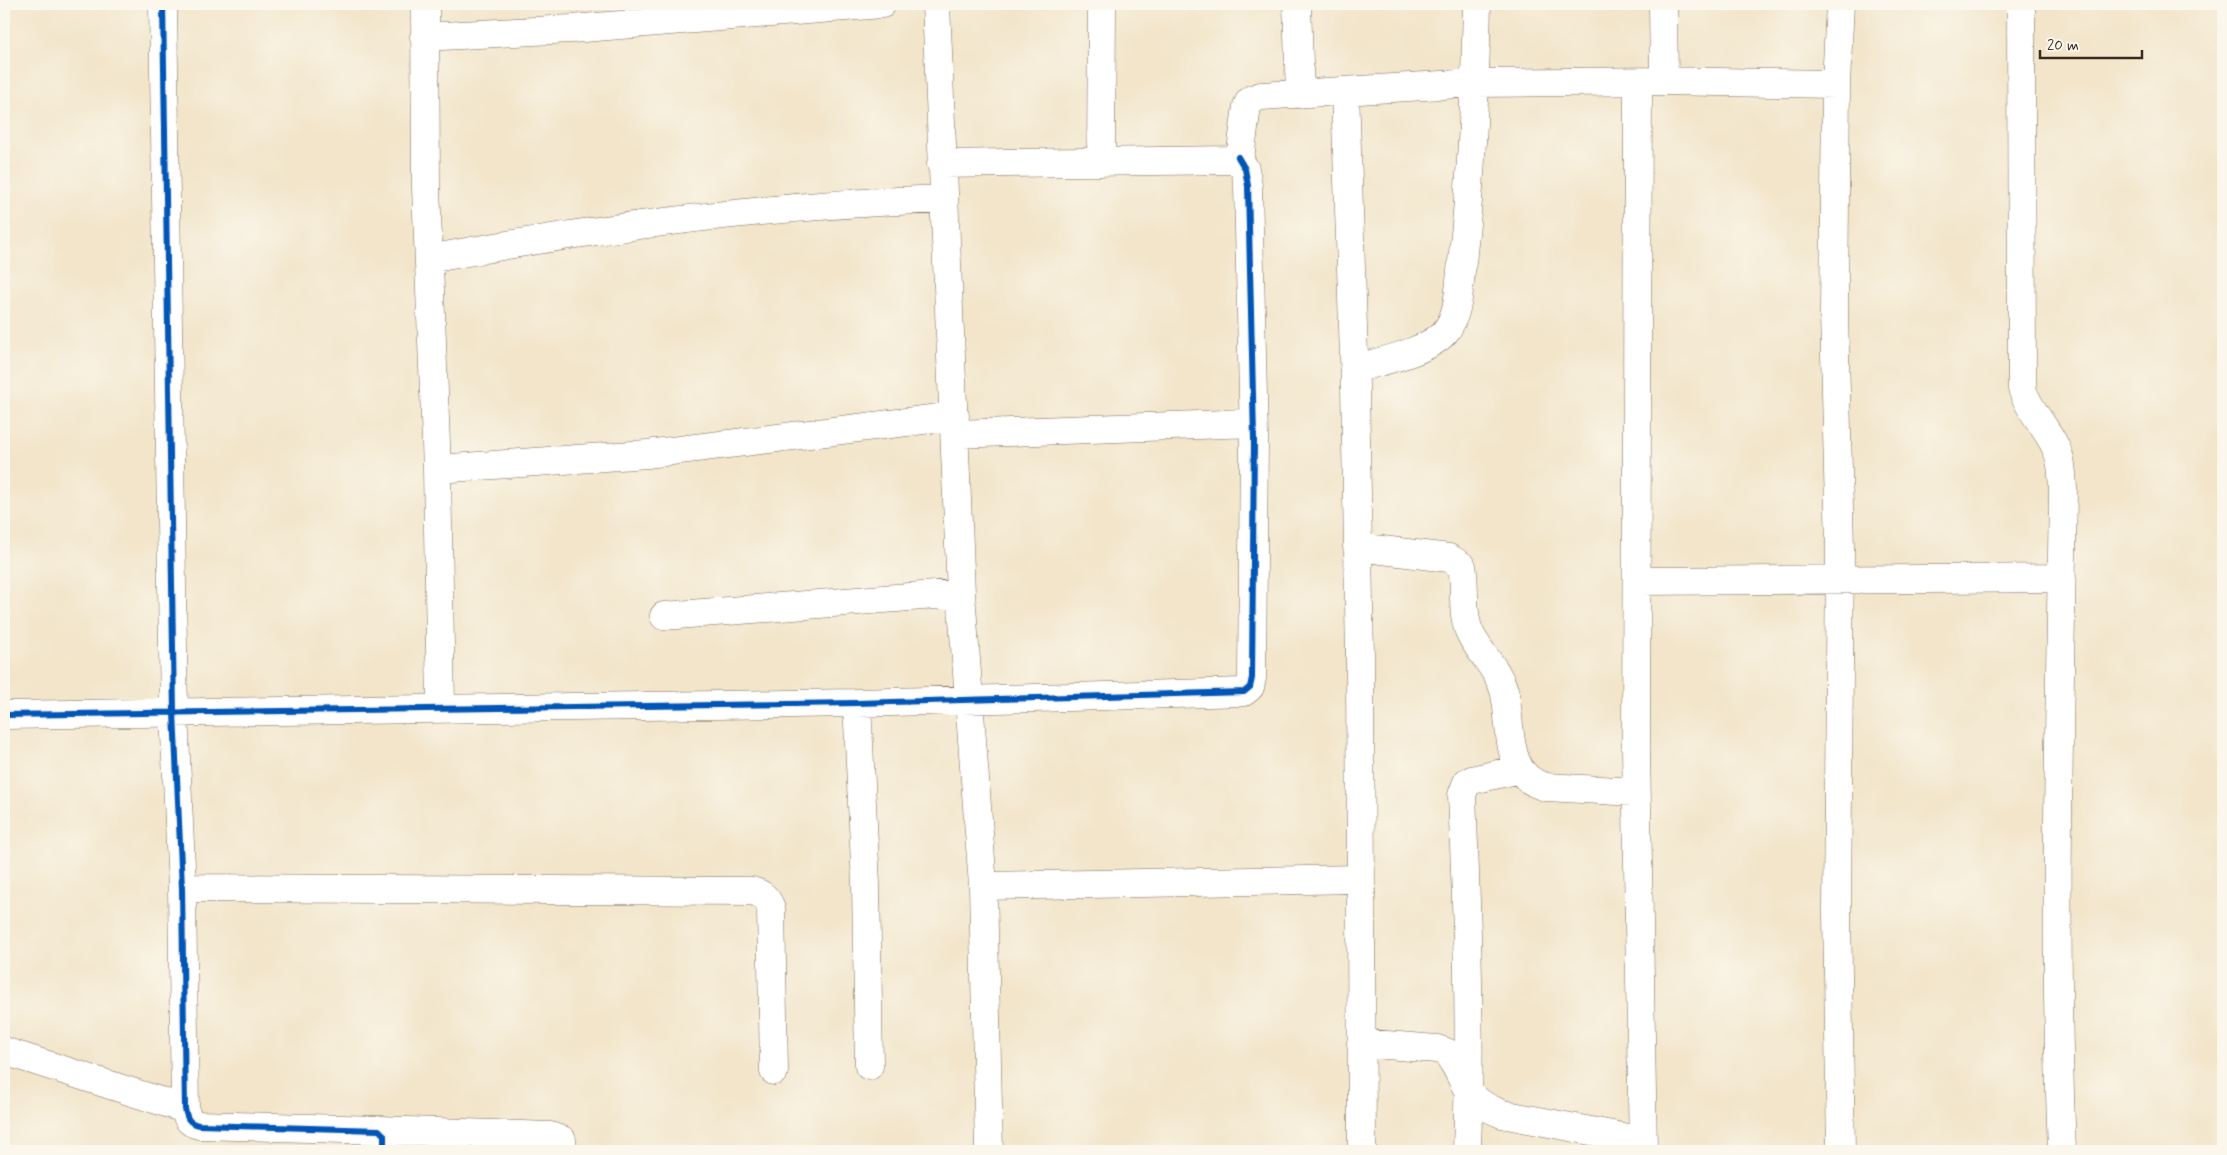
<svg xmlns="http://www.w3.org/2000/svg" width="2227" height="1155" viewBox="0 0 2227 1155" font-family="Mynerve,sans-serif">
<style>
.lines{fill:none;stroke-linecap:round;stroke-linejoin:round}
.minor-casing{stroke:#7b6b5a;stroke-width:29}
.minor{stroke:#fff;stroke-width:28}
.cycleway-casing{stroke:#fbf7ec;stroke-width:9}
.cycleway{stroke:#0057b8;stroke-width:6}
</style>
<rect width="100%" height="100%" fill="#fbf7ec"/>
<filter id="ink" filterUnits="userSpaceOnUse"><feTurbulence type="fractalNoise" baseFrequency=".02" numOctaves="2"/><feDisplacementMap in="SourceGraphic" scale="10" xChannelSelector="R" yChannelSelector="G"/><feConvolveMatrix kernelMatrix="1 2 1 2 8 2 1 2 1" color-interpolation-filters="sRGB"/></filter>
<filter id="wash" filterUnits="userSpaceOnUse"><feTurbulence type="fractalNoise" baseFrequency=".0096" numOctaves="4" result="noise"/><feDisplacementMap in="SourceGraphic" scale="20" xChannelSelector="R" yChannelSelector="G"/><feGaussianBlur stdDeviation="1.12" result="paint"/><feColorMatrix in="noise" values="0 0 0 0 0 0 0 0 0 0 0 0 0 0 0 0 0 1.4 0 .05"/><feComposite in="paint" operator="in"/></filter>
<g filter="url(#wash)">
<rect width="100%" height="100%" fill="#f2e5ca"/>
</g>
<g filter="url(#ink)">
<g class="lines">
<defs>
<path id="minor" d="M163,4L174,713L182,888L185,1109C187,1119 189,1123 199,1125L379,1130L384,1135V1151
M425,4L426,187L437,469L441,708
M936,4L961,593L983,886L989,1151
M1297,4L1300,94
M1663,4L1664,81
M1840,4L1836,84L1834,314L1840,548L1837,913L1841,1151
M2021,4L2022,389C2029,410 2045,426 2055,446C2062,459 2062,474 2063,489C2060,709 2053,931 2062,1151
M424,37L571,29L882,4
M1638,82L1636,749L1643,1151
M1345,91L1355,386L1360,658L1362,1151
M1101,162L1102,4
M941,164L1233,160L1238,157L1241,151L1247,106L1250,100L1261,96L1475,83L1664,81L1836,84
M429,259C598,227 771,205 943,199
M1354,369C1378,362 1428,352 1445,332C1460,314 1459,284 1462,262C1472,177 1475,90 1477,4
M955,434L1253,423
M437,469L647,454L955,416
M1357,547L1449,558L1462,566C1466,586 1461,611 1469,631C1478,652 1497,667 1504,690C1513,723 1502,777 1546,787L1636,792
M1638,581L2062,578
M664,616L961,593
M857,703L866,884L869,1066
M4,715L857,703L1244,692L1250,687L1252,678L1254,438L1248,186L1245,169L1238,157
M983,886L1360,879
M182,888L752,891C763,894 767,898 771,908L774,1071
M1361,1043L1437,1049L1446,1052C1470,1083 1459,1097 1502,1114L1643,1141
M4,1051L185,1109
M379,1130L550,1136L562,1140L563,1151
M1467,1151C1471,1033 1467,914 1462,795L1467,782L1472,780L1520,769"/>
</defs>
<use href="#minor" class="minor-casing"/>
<use href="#minor" class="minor"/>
<defs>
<path id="cycleway" d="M163,4L174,713L182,888L185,1109C187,1119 189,1123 199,1125L379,1130L384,1135V1151
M4,715L857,703L1244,692L1250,687L1252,678L1254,438L1248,186L1245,169L1238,157"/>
</defs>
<use href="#cycleway" class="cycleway-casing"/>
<use href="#cycleway" class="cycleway"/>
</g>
</g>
<rect width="2227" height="1155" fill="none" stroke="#fbf7ec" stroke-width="20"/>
<path d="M2040 50v8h102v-8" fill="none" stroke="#3b2a1e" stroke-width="2.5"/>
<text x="2047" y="50" font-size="15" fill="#3b2a1e" stroke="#fbf7ec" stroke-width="4" paint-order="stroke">20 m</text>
</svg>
